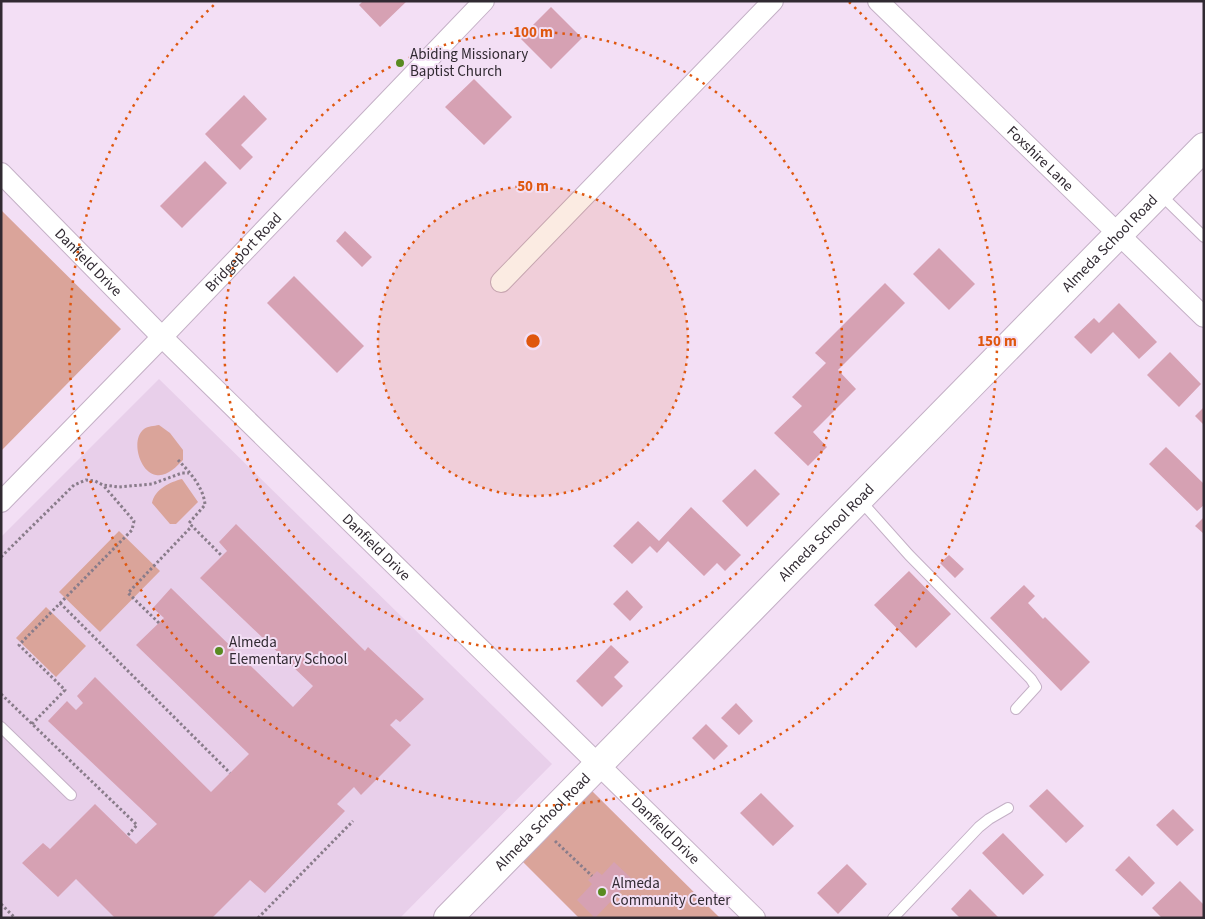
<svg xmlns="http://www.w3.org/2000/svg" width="1205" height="919" viewBox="0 0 1205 919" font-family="'Source Sans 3',sans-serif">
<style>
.built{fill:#e8cfea}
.green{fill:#daa49a}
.building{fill:#d6a1b3}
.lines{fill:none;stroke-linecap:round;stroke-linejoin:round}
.lane-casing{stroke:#c4b0c6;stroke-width:12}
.street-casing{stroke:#c4b0c6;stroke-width:22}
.secondary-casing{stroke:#c4b0c6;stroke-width:30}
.path{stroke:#897c8a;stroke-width:3;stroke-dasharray:2.5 2.5;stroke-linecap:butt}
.lane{stroke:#fff;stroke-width:10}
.street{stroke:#fff;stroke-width:20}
.secondary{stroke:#fff;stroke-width:28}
.ring{fill:none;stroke:#df570e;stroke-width:2.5;stroke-dasharray:2.5 5}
.poi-dot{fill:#598b21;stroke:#f3dff5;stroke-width:2}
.labels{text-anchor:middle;stroke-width:4;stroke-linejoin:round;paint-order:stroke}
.poi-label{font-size:15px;fill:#312a32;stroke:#f3dff5;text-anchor:start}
.street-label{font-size:15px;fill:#312a32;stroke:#f3dff5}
.centre{fill:#df570e;stroke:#f3dff5;stroke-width:2.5}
.ring-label{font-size:15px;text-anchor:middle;font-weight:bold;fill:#df570e;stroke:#f3dff5;stroke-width:4;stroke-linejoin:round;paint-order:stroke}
</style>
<rect width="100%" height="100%" fill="#f3dff5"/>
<path class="built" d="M159,379L552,764L400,918H1V537Z"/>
<path class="green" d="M1,210L121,329L1,451Z
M159,425L170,433L183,450V460C176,467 167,477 156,475C140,473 130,440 144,429C148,426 154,426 159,425Z
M182,479L198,502L176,524H170L152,503C155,489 170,482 182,479Z
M119,531L160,571L100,632L59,592Z
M46,607L86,646L56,677L16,638Z
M592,791L720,918H579L523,862Z"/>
<path class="building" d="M363,1H407L380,27L359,5Z
M551,7L582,38L551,69L520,38Z
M474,79L512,117L484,145L445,107Z
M244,95L267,119L241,145L253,157L240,170L205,134Z
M205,161L227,183L182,228L160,206Z
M345,231L372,257L362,267L336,241Z
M939,248L975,284L949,310L913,274Z
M294,276L364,346L337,373L267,303Z
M885,283L905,303L838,370L856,389L813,432L827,447L808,466L774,433L802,406L792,397L826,363L815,353Z
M1119,303L1157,342L1139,359L1113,332L1091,354L1074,337L1094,318L1099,323Z
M1170,352L1201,384L1179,407L1147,375Z
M1204,407V425L1195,416Z
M1166,447L1204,484V505L1197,511L1149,464Z
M755,469L780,494L747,527L722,501Z
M691,507L741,555L725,571L717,563L704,576L668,541L657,553L650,546L632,564L613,546L638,521L659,541Z
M1204,517V534L1195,526Z
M236,524L365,651L368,647L424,699L400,722L396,719L390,725L411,745L361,795L354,787L337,804L345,811L265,893L250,880L212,918H115L76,879L58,897L22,863L43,843L50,849L95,804L136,844L157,824L48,721L67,701L76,710L83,703L77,696L95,677L211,792L249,754L136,645L164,618L153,608L171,588L293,707L313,686L200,578L227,551L219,542Z
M949,555L964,569L955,578L940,563Z
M909,571L951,614L916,648L874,605Z
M1024,585L1035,596L1028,603L1043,619L1045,617L1090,662L1061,691L990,618Z
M627,590L643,607L630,621L613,604Z
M611,645L629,662L614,677L623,686L602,707L576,681Z
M736,703L753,721L739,735L721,718Z
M706,724L728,746L714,760L692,738Z
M1047,789L1084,826L1066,843L1029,806Z
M761,793L794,826L773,846L740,813Z
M1173,809L1194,830L1177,846L1156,825Z
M1003,833L1044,875L1023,895L982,853Z
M1129,856L1155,883L1142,896L1115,870Z
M614,862L632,879L595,918L577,900L592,884L588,880L597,871L602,875Z
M847,864L867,884L838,914L817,893Z
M1180,881L1204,905V918H1162L1152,908Z
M970,889L999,918H960L951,909Z"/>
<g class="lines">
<defs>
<path id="lane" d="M1159,193L1204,237
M859,499L909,555L1031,679L1036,687L1016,709
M1,727L71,795
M893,918L979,827L989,819L1008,808"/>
<g id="street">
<path id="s1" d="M878,1L1204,317"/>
<path id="s2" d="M1,173L162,337L755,918"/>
<path d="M501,282L773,1"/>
<path id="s3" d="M1,502L162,337L484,1"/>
</g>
<g id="secondary">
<path id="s4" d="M448,918L1204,147"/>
</g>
</defs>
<use href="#lane" class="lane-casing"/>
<use href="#street" class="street-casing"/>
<use href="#secondary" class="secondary-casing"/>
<path class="path" d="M178,460C189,471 204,488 205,505L189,523L222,556
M1,557L74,485L86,480L95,481L103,485L119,487L152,484L182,473H189
M60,603L230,773
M159,623L128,593L192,526
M1,694L137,825L128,835
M32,724L65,690L19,645L132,530L134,521L103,485
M555,841L592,876
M1,904L15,918
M258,918L353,821"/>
<use href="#lane" class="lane"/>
<use href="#street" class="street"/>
<use href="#secondary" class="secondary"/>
</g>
<circle cx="533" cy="341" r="155" fill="#df570e" fill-opacity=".12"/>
<g class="ring">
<circle cx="533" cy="341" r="155"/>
<circle cx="533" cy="341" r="309"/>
<path d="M849 2A464 464 0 1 1 217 2"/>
</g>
<g class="poi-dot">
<circle cx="400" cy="63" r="5"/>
<circle cx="219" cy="651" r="5"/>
<circle cx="602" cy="892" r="5"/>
</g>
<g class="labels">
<g class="poi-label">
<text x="410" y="59">Abiding Missionary<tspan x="410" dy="17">Baptist Church</tspan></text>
<text x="229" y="647">Almeda<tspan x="229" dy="17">Elementary School</tspan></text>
<text x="612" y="888">Almeda<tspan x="612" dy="17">Community Center</tspan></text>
</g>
<g class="street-label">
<text dy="5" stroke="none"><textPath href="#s1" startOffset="226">Foxshire Lane</textPath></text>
<text dy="5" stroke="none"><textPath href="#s4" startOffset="945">Almeda School Road</textPath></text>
<text dy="5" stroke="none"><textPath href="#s3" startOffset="348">Bridgeport Road</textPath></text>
<text dy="5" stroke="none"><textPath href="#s2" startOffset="125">Danfield Drive</textPath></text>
<text dy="5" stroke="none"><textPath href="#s4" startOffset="540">Almeda School Road</textPath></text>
<text dy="5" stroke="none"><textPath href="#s2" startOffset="530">Danfield Drive</textPath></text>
<text dy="5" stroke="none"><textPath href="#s4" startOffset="135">Almeda School Road</textPath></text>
<text dy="5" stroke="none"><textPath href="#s2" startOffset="935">Danfield Drive</textPath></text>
</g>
</g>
<circle cx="533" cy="341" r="8" class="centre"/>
<g class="ring-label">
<text x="533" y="37">100 m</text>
<text x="533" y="191">50 m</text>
<text x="997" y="346">150 m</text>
</g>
<rect width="1205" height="919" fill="none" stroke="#312a32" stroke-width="5"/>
</svg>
